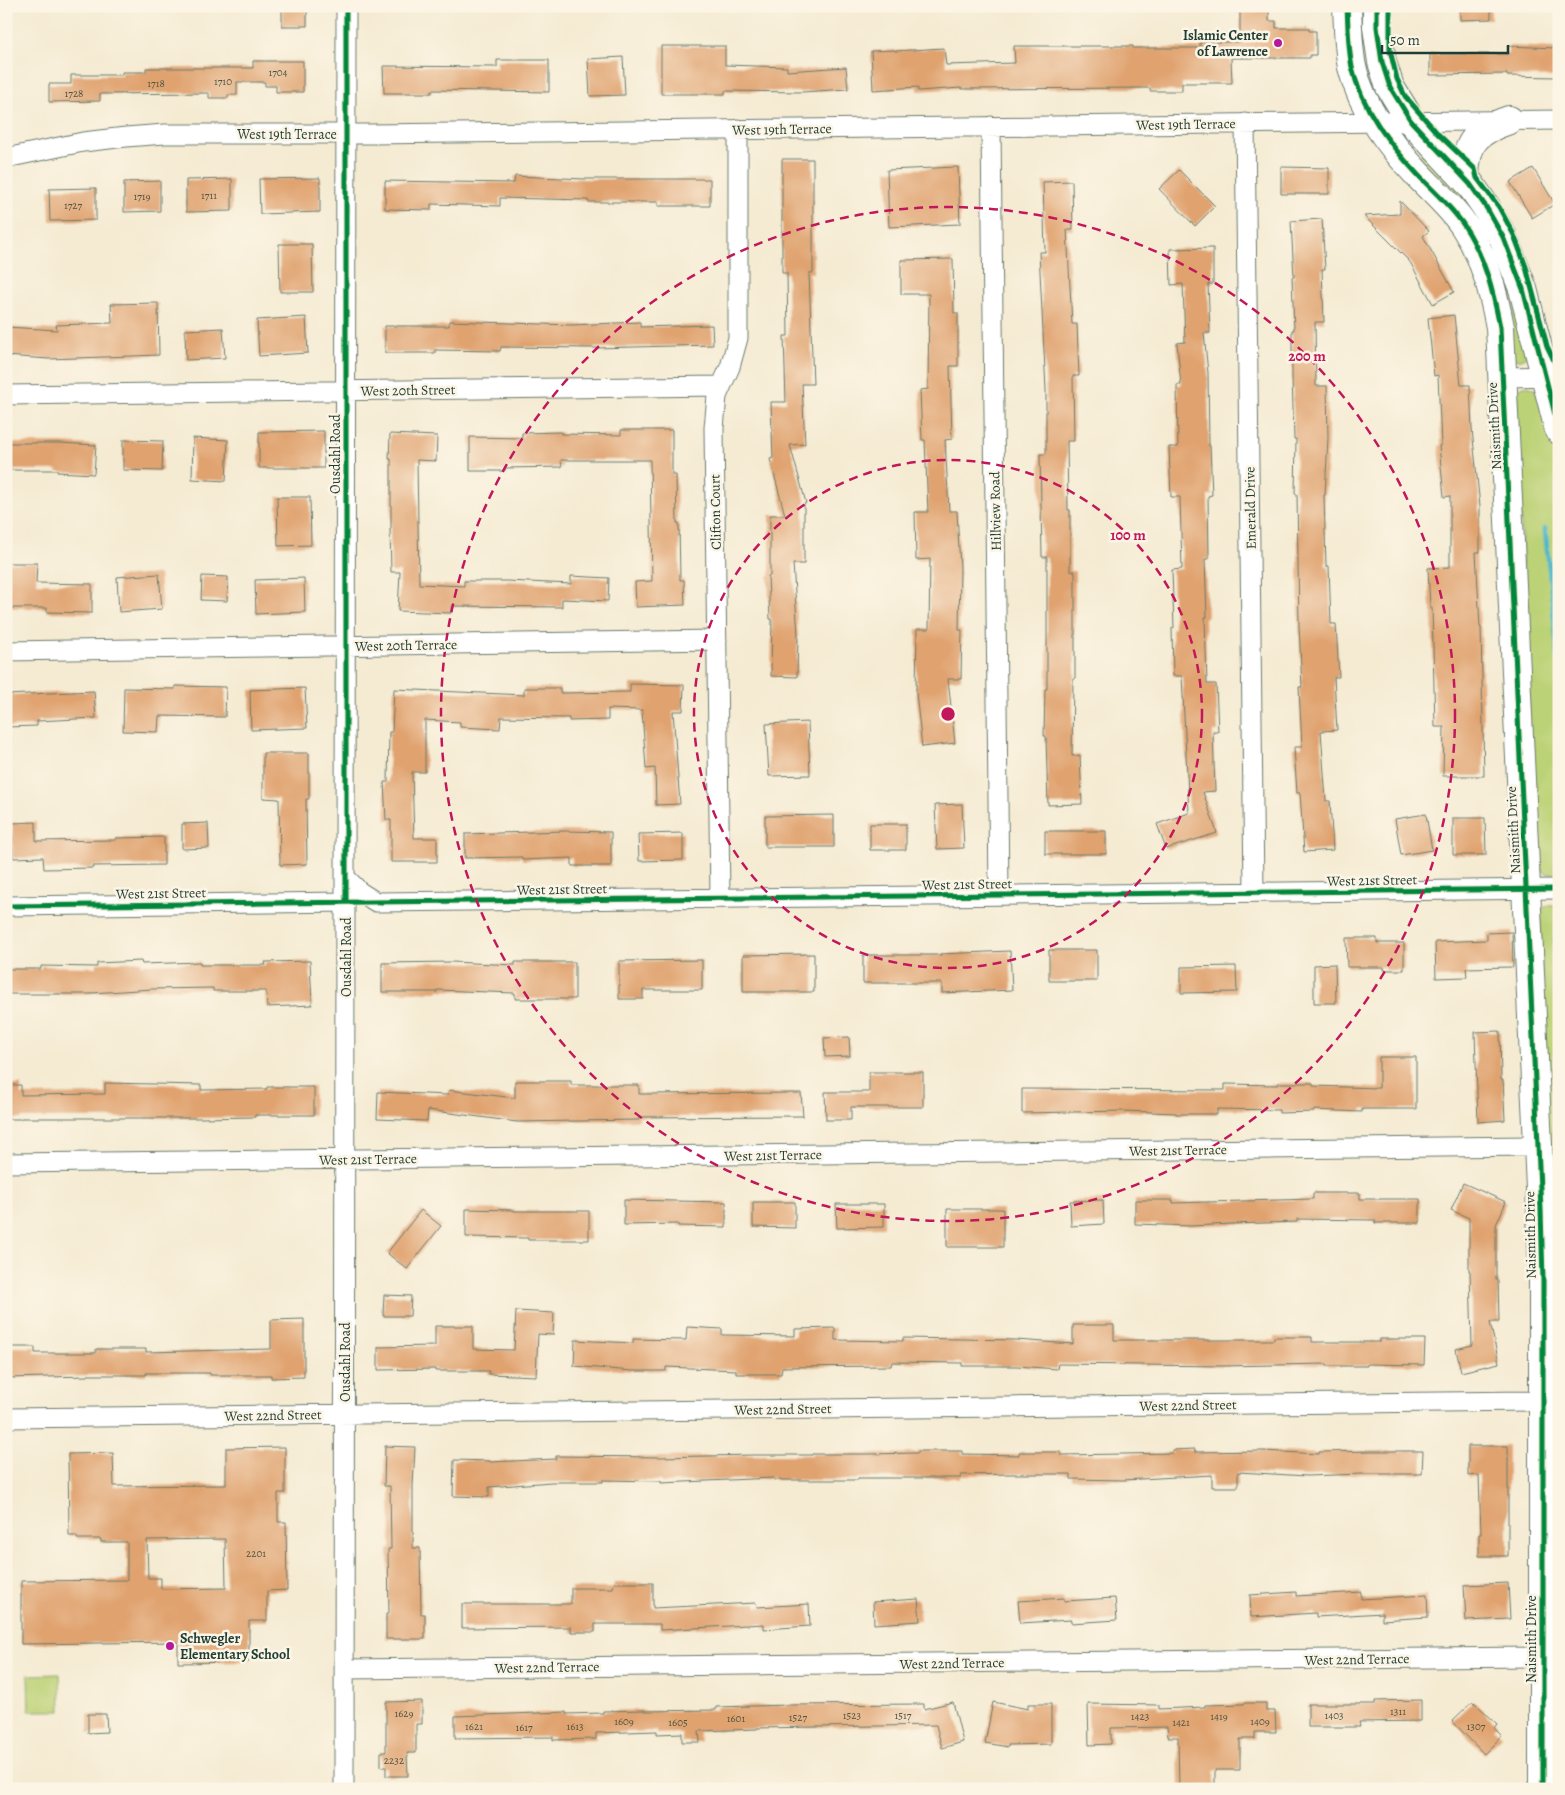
<svg xmlns="http://www.w3.org/2000/svg" width="1565" height="1795" viewBox="0 0 1565 1795" font-family="Alegreya,serif">
<style>
.green{fill:#bcd276;stroke:#6e8855}
.lines{fill:none;stroke-linecap:round;stroke-linejoin:round}
.stream{stroke:#4db7ca;stroke-width:5}
.building{fill:#e0a36f;fill-rule:evenodd}
.street-casing{stroke:#6a7a6c;stroke-width:21}
.secondary-casing{stroke:#6a7a6c;stroke-width:30}
.street{stroke:#fff;stroke-width:19}
.secondary{stroke:#fff;stroke-width:28}
.cycleway-casing{stroke:#fcf5e5;stroke-width:8}
.cycleway{stroke:#00873e;stroke-width:5}
.ring{fill:none;stroke:#c2185b;stroke-width:2.5;stroke-dasharray:9 6}
.poi-dot{fill:#b5179e;stroke:#fcf5e5;stroke-width:2}
.labels{text-anchor:middle;stroke-width:5;stroke-linejoin:round;paint-order:stroke}
.number-label{font-size:11px;fill:#4f5643}
.poi-label{font-size:14px;font-weight:bold;fill:#1f3d34;stroke:#fcf5e5;text-anchor:end}
.street-label{font-size:14px;fill:#1f3d34;stroke:#fcf5e5}
.centre{fill:#c2185b;stroke:#fcf5e5;stroke-width:2.5}
.ring-label{font-size:15px;text-anchor:middle;font-weight:bold;fill:#c2185b;stroke:#fcf5e5;stroke-width:5;stroke-linejoin:round;paint-order:stroke}
</style>
<rect width="100%" height="100%" fill="#fcf5e5"/>
<filter id="ink" filterUnits="userSpaceOnUse"><feTurbulence type="fractalNoise" baseFrequency=".02" numOctaves="2"/><feDisplacementMap in="SourceGraphic" scale="10" xChannelSelector="R" yChannelSelector="G"/><feConvolveMatrix kernelMatrix="1 2 1 2 8 2 1 2 1" color-interpolation-filters="sRGB"/></filter>
<filter id="wash" filterUnits="userSpaceOnUse"><feTurbulence type="fractalNoise" baseFrequency=".0096" numOctaves="4" result="noise"/><feDisplacementMap in="SourceGraphic" scale="20" xChannelSelector="R" yChannelSelector="G"/><feGaussianBlur stdDeviation="1.12" result="paint"/><feColorMatrix in="noise" values="0 0 0 0 0 0 0 0 0 0 0 0 0 0 0 0 0 1.4 0 .05"/><feComposite in="paint" operator="in"/></filter>
<g filter="url(#wash)">
<rect width="100%" height="100%" fill="#f5ebd3"/>
<path class="green" d="M1421,154H1426L1460,185L1497,241L1527,356C1522,360 1518,360 1512,358L1502,292L1419,156Z
M1523,386C1532,386 1536,389 1540,396L1559,466V873L1548,874L1542,871L1540,865L1536,784L1530,767L1516,391Z
M1549,905H1559V1384L1553,1382L1540,910Z
M1559,1415V1641H1555L1554,1416Z
M60,1674L61,1711H29L28,1675Z"/>
<g class="lines">
<path class="stream" d="M1545,529L1559,664
M1555,939L1559,942"/>
</g>
<g id="blocks">
<path class="building" d="M282,6H307V26H282Z
M1240,6H1269V21H1276V28H1309V31H1316V55H1310V58H1231L1232,83H1182V91H1150V88L961,89V88L918,91V87L873,90L871,51L895,50V51L944,48L946,65L1015,63L1014,46H1133V48H1200V42H1240Z
M1460,6H1491V19L1460,20Z
M661,46H725V65L787,67V71L846,67L848,89L802,92L725,91V94H661Z
M1508,46L1556,48V77L1507,76V74L1430,75V54H1508Z
M623,57L625,95L590,96L588,59Z
M497,60H549V92L432,90V93H384L383,66L497,67Z
M253,61H303V92H276V86H265V82H237V95H228V98H209V93L100,94V101L49,102V84H71V75H122V72H146V68H253Z
M782,159H813V273H809L813,384H802L805,444L790,445L806,503L804,504V564H793L798,635L797,677L771,676L772,619H770L768,576H770V515H785L770,459L773,458L771,402H786L784,336H788L787,273H782Z
M958,167L960,224L889,227L887,170Z
M1281,167L1329,168V194H1281Z
M1533,168L1555,204L1532,218L1510,182Z
M1179,170L1215,206L1195,226L1159,189Z
M515,176L585,179H710V206H658V202H588V200L500,198V206L431,204V210L385,209V181L514,183Z
M320,178V212L260,214L259,179Z
M232,179V211L186,212V180Z
M160,181V211L124,212V182Z
M1072,181L1073,230H1067L1072,324H1077L1079,376H1073L1074,441H1067L1068,510H1070V571H1075V679H1073L1072,756L1080,755L1082,804L1048,805L1046,736H1044L1045,689H1047V557H1042L1040,454H1046V390L1039,252H1045L1043,182Z
M96,188V220L50,221L49,189Z
M1400,201L1429,231L1423,236L1454,292L1433,304L1410,262L1364,216L1400,214Z
M1322,219L1325,269H1322L1324,322H1315L1316,386H1327L1328,438L1325,495H1324L1326,566H1329L1331,624H1336L1339,677H1334L1337,730L1321,731L1326,801H1330L1333,850L1304,852L1300,793H1297L1294,747H1302L1299,687H1302L1299,626L1297,494H1295L1296,439H1294L1292,376V330H1294L1292,277H1294L1291,221Z
M279,244H312L313,292H280Z
M1213,248V284H1208L1210,333H1204L1208,373L1209,446H1210L1212,495L1208,496L1209,559H1205L1207,617H1205L1207,684H1216L1218,732H1213L1215,791L1203,792L1217,833L1166,849L1157,824L1189,813L1182,676H1173L1172,628H1174L1172,570L1182,569L1180,497H1171L1169,447H1178L1177,385H1181L1177,343L1185,342L1183,284L1171,285L1170,249Z
M953,259L954,313H958V366H950L952,439L945,440L949,511H957L960,568L959,630H962L961,679H948L955,743L922,747L916,693L917,629H929L930,559L916,560L915,512H928L925,440H922L920,390L928,389L929,294H901V260Z
M158,303L159,355L49,359L6,356V327L57,330L56,325L112,323L111,304Z
M1454,315L1461,385H1470L1472,429L1480,506V552H1476L1480,627H1481L1484,776H1443L1444,727H1435L1432,607H1430L1428,568L1450,567V496L1444,497L1439,446L1441,445L1438,375L1434,376L1428,318Z
M306,317L308,353L259,356L257,320Z
M449,321L571,325L640,322V327L712,325L713,345L594,348L501,347L500,351L435,350V353H385V326H449Z
M223,328L225,358L186,360L185,330Z
M621,430H672V475H676L677,523H679L680,580H684L685,605L636,607L635,582L652,581L650,460H561L562,467L505,468V471H470V437L522,438V433L561,432V434L621,435Z
M324,431V468H259V432Z
M390,434L437,436L436,461L417,460L419,584L464,586V581H507L571,584V576L609,578L608,601L562,599V607L451,606V613L398,611L400,572H391L390,529H391V459H389Z
M193,438L228,440L226,481L192,479Z
M123,440L163,441L162,471L123,470Z
M6,443H59L96,445L94,474L57,472L58,470H6Z
M277,497H310L311,545L278,546Z
M6,563H37L36,583L92,584V613L47,612V608H6Z
M159,574L162,609L119,612L117,577Z
M202,576L228,577L227,601L201,600Z
M304,578L305,612L256,614L255,580Z
M630,684L684,685L683,711H673L680,804L656,805L655,768L646,769L642,710L608,709V720L569,721V718L501,717L500,729L460,727V722L425,720V772H412L414,838H437V862H391V820H386L384,782H388L389,732H392L394,689L524,695V688H560V693L630,692Z
M175,686L226,687L225,717L159,716L158,732L123,731L124,688L175,689Z
M305,688L307,728L251,730L250,690Z
M94,691L96,718L37,721V726L6,727V695Z
M808,722L810,775L769,776L766,724Z
M263,753H309V799H306L307,864L280,865L279,799L263,798Z
M962,804L964,848L937,849L935,805Z
M1426,814L1432,850L1401,855L1395,819Z
M834,815V847H765V816Z
M1453,818H1485L1486,855H1453Z
M36,822V841L116,840V838L164,837V865L93,866V868L44,869L43,857L13,858L12,823Z
M208,823L209,848L182,849V824Z
M870,824H906V850H870Z
M565,831L611,832V866H572V858L522,860V857L465,858V834Z
M1045,831H1106V854H1045Z
M683,833V860L639,861L638,834Z
M1512,932L1513,967L1466,968L1467,977L1436,978L1435,942L1487,940V933Z
M1346,938H1377V943H1404V970H1384V967H1347Z
M1049,950H1097V981H1049Z
M1010,951L1012,990L942,993V983H863V955H941L940,954Z
M814,954V992H743V955Z
M702,960V990H643V999H619V961Z
M141,961L142,964L200,962V965H266L265,962L310,961L312,1005L267,1007L266,991H213V988L152,989L92,993V994H6V969H41V966L97,967V963Z
M452,962L515,965V962H575V999H515V993L437,990V992H382V963Z
M1335,964L1336,1003H1314V965Z
M1236,966L1237,992L1181,993V967Z
M1500,1031L1501,1080H1503L1505,1120L1478,1122L1475,1032Z
M849,1037L850,1056L825,1057L824,1038Z
M1379,1057H1416V1109H1362V1112L1314,1110V1112L1279,1113V1110L1217,1109V1114H1176V1113L1124,1111L1022,1113V1089L1225,1090V1084L1278,1085V1083H1313V1086L1379,1088Z
M869,1072H923V1107H851V1120H826L825,1092H869Z
M515,1081H571V1085H639V1094L801,1093L803,1116L639,1117V1120L517,1122L428,1110L427,1121L377,1119L378,1092L448,1095L449,1090L515,1098Z
M105,1083L201,1085V1090L267,1089V1087H314V1115H255V1117L201,1118H21V1119H6V1085H21V1095L105,1094Z
M1463,1183L1506,1202L1496,1225V1280H1498L1499,1322H1490L1499,1363L1461,1372L1456,1349L1472,1345L1470,1271H1469V1218L1451,1210Z
M1313,1193H1360V1199H1420V1223H1375V1220L1297,1219V1222L1232,1224L1191,1226L1135,1224V1200H1173V1203L1313,1199Z
M624,1200L726,1202V1227L678,1226V1224L624,1225Z
M1103,1200L1104,1224L1071,1226L1070,1201Z
M753,1202H795V1228L753,1227Z
M836,1204H884V1227L837,1228Z
M466,1209L514,1210V1211H589V1240H528V1238L466,1237Z
M947,1209H1003V1247H947Z
M421,1210L441,1226L407,1269L387,1253Z
M384,1295L411,1296L410,1316H383Z
M516,1311L554,1313L553,1335L538,1334L536,1376L488,1374L489,1371H435V1369L378,1370V1347L435,1346V1326H473V1349L514,1350Z
M304,1319V1377L271,1378V1375H210V1373H146V1375H88V1376L6,1378V1347H35V1353H96V1349H146V1352L271,1349V1320Z
M1073,1325H1114V1340H1274V1337H1312V1342H1380V1339H1425L1424,1365L1367,1364V1366H1327V1364L1223,1366L1058,1364L1057,1369L1017,1366H962V1363L892,1362L891,1366L782,1367L781,1374H736V1370L666,1367V1371H632L574,1366L575,1340L633,1343V1339L686,1340L687,1327L722,1329V1335L795,1336V1329L835,1328V1340L903,1341V1338L1016,1340L1073,1344Z
M385,1446L415,1447L413,1486V1548H420L421,1614H425V1639H386V1614H389L388,1549H391L390,1486H384Z
M1468,1446H1508V1556H1479V1534H1481L1479,1475L1468,1476Z
M285,1447V1493H278V1522H286L287,1590L267,1591V1621H249V1662L178,1663V1642L21,1644V1581L127,1580V1542H101V1539H77V1536H69L68,1454L113,1453L114,1486L226,1485V1448ZM225,1539L226,1588L161,1589V1578H148L147,1540Z
M1195,1449V1452L1264,1451L1319,1454V1452L1372,1451H1423L1422,1474H1362L1307,1476L1238,1472V1487H1212V1475L1123,1480L1071,1479V1474H1011L961,1475V1478H858V1480H774V1478L661,1483V1481L603,1480V1482H551L489,1487V1497L453,1496L454,1460L490,1461V1462L556,1459V1456L660,1457L753,1455H812V1454H868L918,1453V1451H962V1454L1019,1455V1452H1061V1455L1123,1454L1172,1453V1450Z
M614,1583H653V1608L756,1603L757,1607L809,1604L810,1626L764,1629V1624L660,1630V1624H595V1632H571V1627L462,1628V1604H571V1588H613Z
M1508,1583L1510,1619L1466,1621L1464,1585Z
M1296,1592V1596L1361,1592V1599L1427,1595L1428,1617L1382,1620V1613L1316,1617V1613L1251,1617L1250,1595Z
M1064,1598V1601L1115,1598L1117,1620L1071,1623V1620L1020,1623L1018,1601Z
M918,1599L920,1621L874,1624L873,1602Z
M1421,1700V1721L1359,1722L1360,1727H1308V1704H1375V1701Z
M422,1701V1724H416V1753H407L408,1776H386V1767H381V1752H386V1702Z
M1473,1701L1497,1724L1494,1728L1502,1736L1484,1754L1452,1721Z
M953,1702L963,1742L942,1748L936,1725L757,1728V1729L699,1731L700,1742H682V1733L657,1734V1731L596,1733V1739L553,1740V1737L455,1738V1716L566,1712V1714L603,1713V1711L645,1710V1711L716,1710V1707L790,1705L924,1704V1709Z
M993,1702L1028,1709V1704H1051V1744L1008,1745V1747L985,1743Z
M1244,1703H1266V1711H1275L1276,1732H1255V1739H1240V1770H1215V1789H1179L1178,1737H1168L1167,1727L1111,1728V1744L1089,1745L1088,1704L1159,1705V1709L1205,1707V1705L1244,1704Z
M88,1714H106L107,1732L88,1733Z"/>
</g>
</g>
<g filter="url(#ink)">
<use href="#blocks" fill-opacity="0" stroke="#6a7a6c" stroke-width="1"/>
<g class="lines">
<defs>
<path id="street" d="M1245,123L1254,892
M991,126L999,895
M6,158L83,142L126,137L165,134H371L1559,120
M1503,377L1555,376
M6,395L721,386
M6,651L717,640
M346,878L360,892L376,902L1559,889
M720,898L714,428L717,396L730,367L738,338V129
M6,906L346,902
M6,1163L1539,1146
M6,1418L1530,1401L1559,1400
M345,1669L1530,1657L1559,1655
M344,1789L346,6"/>
<path id="secondary" d="M1347,6C1348,26 1348,47 1352,67C1362,109 1390,145 1419,176C1435,193 1452,207 1465,227C1485,258 1493,291 1500,327L1541,1210L1543,1280V1789
M1377,6V27L1382,62L1390,87L1411,121L1470,184L1486,207L1503,237L1523,289L1559,430
M1465,178C1466,142 1474,132 1509,120"/>
</defs>
<use href="#street" class="street-casing"/>
<use href="#secondary" class="secondary-casing"/>
<use href="#street" class="street"/>
<use href="#secondary" class="secondary"/>
<defs>
<path id="cycleway" d="M1347,6C1348,26 1348,47 1352,67C1362,109 1390,145 1419,176C1435,193 1452,207 1465,227C1485,258 1493,291 1500,327L1541,1210L1543,1280V1789
M1377,6V27L1382,62L1390,87L1411,121L1470,184L1486,207L1503,237L1523,289L1559,430
M1390,6V50L1397,79L1405,96L1438,134L1475,169L1477,178L1499,207L1514,235L1526,267L1547,346L1559,371
M346,902V6
M6,906L1559,889"/>
</defs>
<use href="#cycleway" class="cycleway-casing"/>
<use href="#cycleway" class="cycleway"/>
</g>
</g>
<g class="ring">
<circle cx="948" cy="714" r="254"/>
<circle cx="948" cy="714" r="507"/>
</g>
<g class="poi-dot">
<circle cx="1278" cy="43" r="5"/>
<circle cx="170" cy="1646" r="5"/>
</g>
<g class="labels">
<g class="number-label">
<text x="278" y="76">1704</text>
<text x="223" y="85">1710</text>
<text x="156" y="87">1718</text>
<text x="74" y="97">1728</text>
<text x="209" y="199">1711</text>
<text x="142" y="200">1719</text>
<text x="73" y="209">1727</text>
<text x="256" y="1557">2201</text>
<text x="1398" y="1715">1311</text>
<text x="404" y="1717">1629</text>
<text x="852" y="1719">1523</text>
<text x="903" y="1719">1517</text>
<text x="1334" y="1719">1403</text>
<text x="1140" y="1720">1423</text>
<text x="1219" y="1720">1419</text>
<text x="798" y="1721">1527</text>
<text x="736" y="1722">1601</text>
<text x="624" y="1725">1609</text>
<text x="1260" y="1725">1409</text>
<text x="678" y="1726">1605</text>
<text x="1181" y="1726">1421</text>
<text x="474" y="1730">1621</text>
<text x="575" y="1730">1613</text>
<text x="1476" y="1730">1307</text>
<text x="524" y="1731">1617</text>
<text x="394" y="1764">2232</text>
</g>
<g class="poi-label">
<text x="1268" y="40">Islamic Center<tspan x="1268" dy="16">of Lawrence</tspan></text>
<text x="180" y="1643" text-anchor="start">Schwegler<tspan x="180" dy="16">Elementary School</tspan></text>
</g>
<g class="street-label">
<text transform="translate(1186 124) rotate(-1)" y="5">West 19th Terrace</text>
<text transform="translate(782 129) rotate(-1)" y="5">West 19th Terrace</text>
<text x="287" y="139">West 19th Terrace</text>
<text transform="translate(408 390) rotate(-1)" y="5">West 20th Street</text>
<text transform="translate(1494 426) rotate(-93)" y="5">Naismith Drive</text>
<text transform="translate(335 454) rotate(-90)" y="5">Ousdahl Road</text>
<text transform="translate(1250 508) rotate(-91)" y="5">Emerald Drive</text>
<text transform="translate(995 511) rotate(-91)" y="5">Hillview Road</text>
<text transform="translate(715 512) rotate(-91)" y="5">Clifton Court</text>
<text transform="translate(406 645) rotate(-1)" y="5">West 20th Terrace</text>
<text transform="translate(1513 830) rotate(-93)" y="5">Naismith Drive</text>
<text transform="translate(1372 880) rotate(-1)" y="5">West 21st Street</text>
<text transform="translate(967 884) rotate(-1)" y="5">West 21st Street</text>
<text transform="translate(562 889) rotate(-1)" y="5">West 21st Street</text>
<text transform="translate(161 893) rotate(-1)" y="5">West 21st Street</text>
<text transform="translate(346 957) rotate(-90)" y="5">Ousdahl Road</text>
<text transform="translate(1178 1150) rotate(-1)" y="5">West 21st Terrace</text>
<text transform="translate(773 1155) rotate(-1)" y="5">West 21st Terrace</text>
<text transform="translate(368 1159) rotate(-1)" y="5">West 21st Terrace</text>
<text transform="translate(1530 1235) rotate(-91)" y="5">Naismith Drive</text>
<text transform="translate(345 1362) rotate(-90)" y="5">Ousdahl Road</text>
<text transform="translate(1188 1405) rotate(-1)" y="5">West 22nd Street</text>
<text transform="translate(783 1409) rotate(-1)" y="5">West 22nd Street</text>
<text transform="translate(273 1415) rotate(-1)" y="5">West 22nd Street</text>
<text transform="translate(1531 1639) rotate(-90)" y="5">Naismith Drive</text>
<text transform="translate(1357 1659) rotate(-1)" y="5">West 22nd Terrace</text>
<text transform="translate(952 1663) rotate(-1)" y="5">West 22nd Terrace</text>
<text transform="translate(547 1667) rotate(-1)" y="5">West 22nd Terrace</text>
</g>
</g>
<circle cx="948" cy="714" r="8" class="centre"/>
<g class="ring-label">
<text x="1307" y="361">200 m</text>
<text x="1128" y="540">100 m</text>
</g>
<rect width="1565" height="1795" fill="none" stroke="#fcf5e5" stroke-width="25"/>
<path d="M1382 45v8h126v-8" fill="none" stroke="#1f3d34" stroke-width="2.5"/>
<text x="1390" y="45" font-size="15" fill="#1f3d34" stroke="#fcf5e5" stroke-width="4" paint-order="stroke">50 m</text>
</svg>
